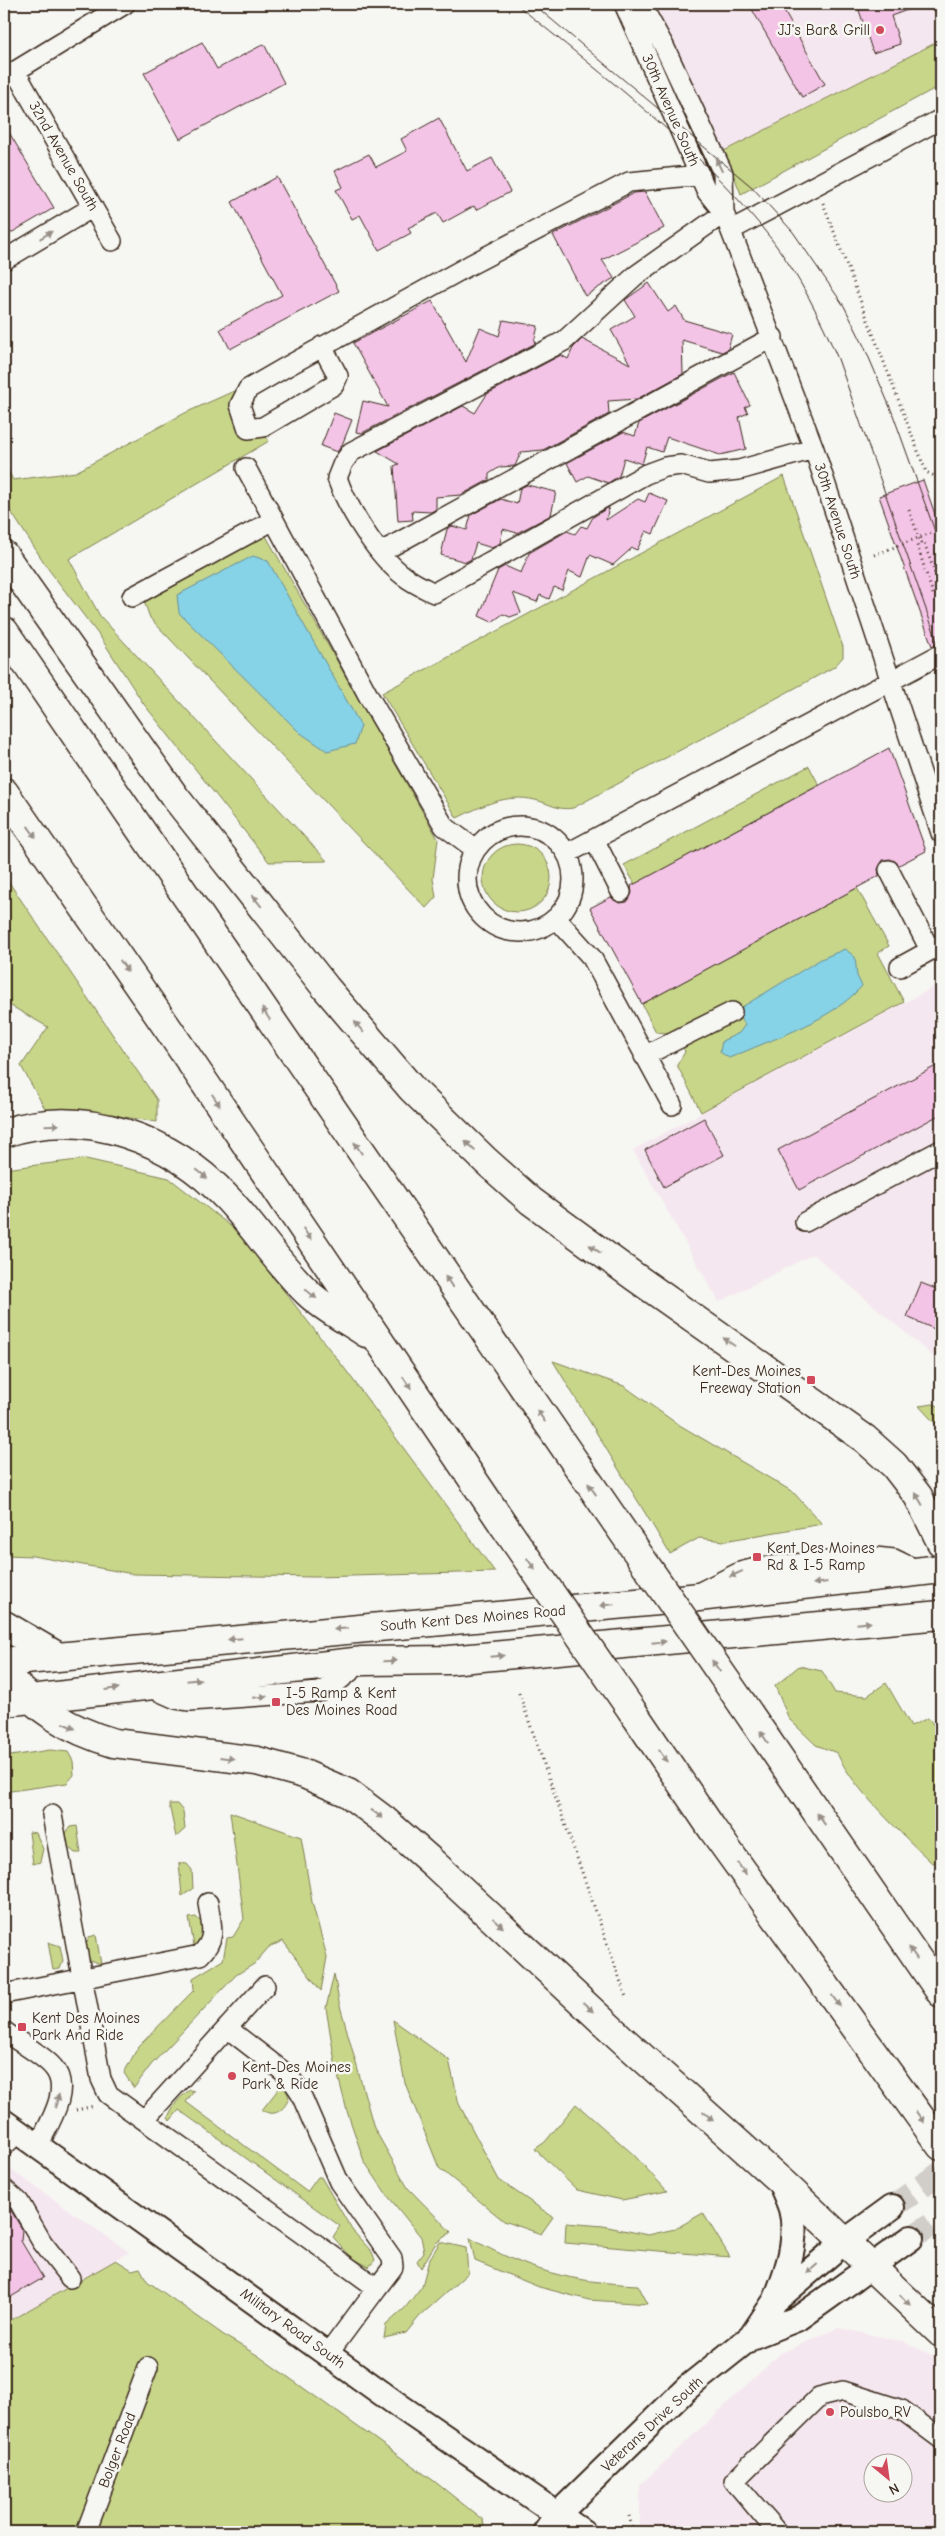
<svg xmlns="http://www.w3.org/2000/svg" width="945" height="2536" viewBox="0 0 945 2536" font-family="'Comic Neue',sans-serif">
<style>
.built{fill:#f5e7ef;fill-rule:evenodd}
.green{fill:#c8d68a;stroke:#828054}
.water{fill:#86d2e6;stroke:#688f96}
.building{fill:#f4c4e7;stroke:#3b2a1e}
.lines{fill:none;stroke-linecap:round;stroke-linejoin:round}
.major-tunnel{stroke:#d1cdc8;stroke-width:24;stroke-dasharray:24 12;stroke-linecap:butt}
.minor-casing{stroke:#3b2a1e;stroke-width:22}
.major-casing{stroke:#3b2a1e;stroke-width:28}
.highway-casing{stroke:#3b2a1e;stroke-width:31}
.path{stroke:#3b2a1e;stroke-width:3;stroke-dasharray:1 4;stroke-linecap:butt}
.minor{stroke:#f6f6f2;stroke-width:19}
.major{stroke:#f6f6f2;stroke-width:24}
.highway{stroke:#f6f6f2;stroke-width:28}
.tram{stroke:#3b2a1e;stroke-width:1}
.highway-bridge-casing{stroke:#3b2a1e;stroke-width:31;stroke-linecap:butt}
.highway-bridge{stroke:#f6f6f2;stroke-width:28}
.oneway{fill:#989088}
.poi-dot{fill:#d1495b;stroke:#f6f6f2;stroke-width:2}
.labels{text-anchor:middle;stroke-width:5;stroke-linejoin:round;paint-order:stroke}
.poi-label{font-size:15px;fill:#3b2a1e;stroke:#f6f6f2;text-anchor:start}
.street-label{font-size:15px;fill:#3b2a1e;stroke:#f6f6f2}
</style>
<rect width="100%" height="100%" fill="#f6f6f2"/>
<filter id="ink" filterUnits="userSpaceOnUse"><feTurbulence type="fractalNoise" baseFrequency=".02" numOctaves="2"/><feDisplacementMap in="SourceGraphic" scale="10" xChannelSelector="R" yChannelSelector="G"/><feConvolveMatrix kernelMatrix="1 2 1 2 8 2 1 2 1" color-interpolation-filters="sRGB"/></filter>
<g filter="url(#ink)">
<path class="built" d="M652,4H941V40L724,151Z
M941,983V1363L813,1254L719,1302L633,1150Z
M4,2165L129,2252L4,2324Z
M838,2328L905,2342L941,2360V2532H648L640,2526V2485L781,2353ZM872,2464H902V2494H872Z"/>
<path class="green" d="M941,40V85L741,194L724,151Z
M234,391L269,441L69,559L100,616L327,861L269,862L143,703L101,638L49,570L4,501V463L13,480L76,472L185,413Z
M784,476L843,647V657L834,667L573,808C558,811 549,803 535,800C506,793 482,806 457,818L382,693Z
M266,536L438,839L433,879L436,897L426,908L150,618L144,601Z
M809,766L819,785L635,884L624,865Z
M483 878a34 34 0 1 1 68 0a34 34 0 1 1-68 0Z
M4,875L157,1100V1122L124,1117L48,1114L21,1066L48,1027L4,1002Z
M857,888L889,946L878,953L904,1002L701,1112L677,1065L685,1052L678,1034L656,1032L642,1004Z
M86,1159L169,1178L237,1231L345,1369L495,1572L316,1577L133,1574L33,1556L4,1555V1169Z
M553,1361L624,1386L676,1423L793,1492L822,1524L724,1541L699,1538L670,1554Z
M933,1404L941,1407V1430L919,1406Z
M799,1666L822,1671L835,1693L867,1696L886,1683L911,1726L928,1718L941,1734V1861L932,1863C904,1836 852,1788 837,1753L816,1745L789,1719L775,1686Z
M50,1750L68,1752L73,1761L74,1775L67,1783L4,1792V1757Z
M169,1804H177L183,1811L185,1829L176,1837Z
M230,1812L301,1837L312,1902L327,1957L321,1991L283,1941L269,1947L254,1964L236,1975L151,2065L134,2088L124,2073L138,2047L194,1990L193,1978L223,1960L227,1938L233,1937L244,1919Z
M77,1826L81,1853H75L68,1847L66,1833L70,1827Z
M29,1832L36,1833L43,1849L40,1862L33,1864Z
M179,1863L187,1864L192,1870L193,1889L182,1896Z
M196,1917L202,1923L204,1937L199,1945L194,1946L189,1918Z
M96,1935L101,1964L87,1959L85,1946L89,1937Z
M48,1942L60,1946L63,1961L60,1969L53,1970Z
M334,1974L339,2002L374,2128L408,2188L451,2232L436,2243L421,2268L417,2261L424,2252L421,2237L387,2195L364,2161L347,2111L336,2068L326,2008Z
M393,2020L449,2060L459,2104L499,2180L553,2217L541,2234L504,2221L439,2168L405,2083Z
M284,2082L289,2098C284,2110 275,2118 262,2110Z
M190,2090L194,2091L186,2102L307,2192L318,2177H321L352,2230L372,2252L375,2260L369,2267L351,2257L333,2237L340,2226L179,2110L170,2121L168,2117C173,2106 179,2097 190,2090Z
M576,2104L634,2155L667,2191L622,2200L577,2190L535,2149L545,2142Z
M703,2213L730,2257L565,2243L566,2223L603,2226L648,2235L675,2229Z
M470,2238C529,2271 570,2282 638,2285L648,2304L589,2300L539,2287L475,2261Z
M440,2242L466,2248L468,2273L419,2317L406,2333L384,2338L386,2325L405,2308L422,2286L429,2260Z
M116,2260L132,2270L140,2268L147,2281L228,2338L257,2355L434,2481L483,2520L485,2532H4V2324Z"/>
<path class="water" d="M253,556L268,561L361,726L355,744L327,751L299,732L179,613L177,595Z
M845,949L855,957L857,976L862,986C832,1020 780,1036 739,1054L729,1058L720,1052L722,1041L739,1033L745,1025L737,1010L821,959Z"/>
<path class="building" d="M749,4H780L825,84L802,97Z
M857,4H918V6L891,16L900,44L873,53Z
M202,42L217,69L264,44L284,83L180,139L144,73Z
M439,118L467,171L492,158L510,192L476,210L474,206L443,223L437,213L408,228L411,233L379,250L360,215L352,219L336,190L343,187L335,171L369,154L376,167L407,151L401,139Z
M4,124L54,208L4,237Z
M277,177L339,291L230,349L220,329L282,295L232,202Z
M645,192L664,228L602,260L614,278L585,296L553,235L634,193Z
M649,283L668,312L676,306L684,320L732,334L728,349L722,352L682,340L683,374L637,399L608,401L609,414L543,450L521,452L515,466L500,467L489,474V480L461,495L436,497V509L431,512L412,511L413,520L398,521L394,466L399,464L377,451L463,406L475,413L487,394L561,355L568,359L573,348L582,339L630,364L611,330L635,316L625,300Z
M432,301L466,362L480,328L499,336L503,320L538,326L534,342L536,343L362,433L356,432L363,401L388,407L353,343Z
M734,372L750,405L745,407L748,413L739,417L746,449L720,455L667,437L662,452L647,447L642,464L624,458L619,476L608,483L588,476L577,482L567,463L623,432L635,436L639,423Z
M334,413L352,420L342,445L337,452L321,446Z
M923,480L941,531V643L932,646L879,496Z
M527,485L556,492L551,515L517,533L503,529L500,543L492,548L476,543L471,559L466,562L441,555L447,529L452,526L467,530L471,515L501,499L517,504L520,488Z
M649,493L668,501L653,534L646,531L637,550L632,548L613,565L590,555L582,577L569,571L562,590L554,587L549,599L540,595L537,602L513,593L521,613L510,617L503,614L492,622L479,616L498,570L505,566L521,573L529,553L567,531L575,534L581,526L587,528L593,517L609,507L606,520L638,499L645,502Z
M889,748L926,851L899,865L890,859L883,860L878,869L879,876L642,1004L590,908L611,897L620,903L627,902L632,893L631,886Z
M936,1066L941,1076V1114L799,1190L778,1150Z
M704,1118L724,1155L664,1187L645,1150Z
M921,1283L941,1291V1332L907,1317Z
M4,2204L10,2209L22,2229L21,2241L43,2278L4,2301Z"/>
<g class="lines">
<path class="major-tunnel" d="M892,2207L941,2173
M911,2238L941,2218"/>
<defs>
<path id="minor" d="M624,4L707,192L724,213L814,449L941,833
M641,4L664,46L723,173L724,213
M15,71L112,241
M4,78L125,4
M724,213L635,276L564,341L351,452L343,463L337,478C348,509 378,557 404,576C413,583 424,588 434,593L646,474L665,467L681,465L709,473L739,470L814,449
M731,230L941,119
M4,260L93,207
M322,346L338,376L334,385L263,427L248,429L240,405L248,389L286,367L470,265L629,182L700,175
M246,468L369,697L444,826L475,849
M381,552L773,337
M132,597L274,520
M467 879a53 53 0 1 1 106 0a53 53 0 1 1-106 0Z
M594,839L621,892
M568,853L941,654
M889,870L930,950
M556,918L592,958L672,1105
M900,967L940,945
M644,1056L732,1012
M805,1222L941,1150
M700,1592L740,1572L760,1567L875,1557L894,1559L919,1571
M149,1687L176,1699L190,1701L320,1692L335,1684L363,1661
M52,1815L101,2079L108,2094L377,2288L328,2354
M4,1994L200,1955C218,1938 211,1925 208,1903
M227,2028L289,2076L299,2090L339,2182L392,2258L393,2267L377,2288
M4,2031C18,2042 42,2054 53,2067C73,2089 48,2125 38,2146
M144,2120L265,1986
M4,2146L18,2132
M4,2189L19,2202L42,2242L70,2278
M86,2532L148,2367
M777,2532L734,2481L819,2397L843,2391L902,2410L941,2439"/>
<path id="major" d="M4,2122L401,2407L583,2532
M776,2299C787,2271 799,2239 791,2209C788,2199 783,2189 779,2180
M751,2337L775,2301L844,2242L892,2207
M545,2532L557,2515L687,2388L751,2337L799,2318L911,2238"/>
<path id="highway" d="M4,555L175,797L326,988L412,1089L486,1161L531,1201L635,1277L865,1439L894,1465L918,1496L941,1542
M4,631L616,1522
M4,792L169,1030L503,1524
M4,1133C85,1106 172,1139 228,1199C256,1229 278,1264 307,1292C323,1308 347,1320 366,1333
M4,1625L57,1656
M4,1662L690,1598L941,1569
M4,1673C38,1709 66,1729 114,1743L257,1761L304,1774L348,1793L384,1820L433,1863L623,2040L786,2186L941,2333
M4,1702L363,1661L449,1660L941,1615
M743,1705L941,1993
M635,1715L713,1830L941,2146"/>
</defs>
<use href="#minor" class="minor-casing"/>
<use href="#major" class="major-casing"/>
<use href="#highway" class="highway-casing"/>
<path class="path" d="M823,203L926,472L939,478L941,484
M909,510L921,543L924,542L941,591
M921,543L917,545L933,594
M874,555L941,529
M519,1693L626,1997
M76,2110L94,2106
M629,2516L633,2531"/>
<use href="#minor" class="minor"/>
<use href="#major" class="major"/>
<use href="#highway" class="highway"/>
<path class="tram" d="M516,4C605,77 701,148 772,240C800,277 820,317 838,359L941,652
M533,4L752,187L793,232L844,306L864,346L892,412L941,548"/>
<defs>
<path id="highway-bridge" d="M616,1522L743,1705
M503,1524L635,1715"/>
</defs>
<use href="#highway-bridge" class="highway-bridge-casing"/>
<use href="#highway-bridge" class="highway-bridge"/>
</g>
<defs><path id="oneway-solid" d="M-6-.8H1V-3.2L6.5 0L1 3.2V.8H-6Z" transform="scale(1.25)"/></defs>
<g class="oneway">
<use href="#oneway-solid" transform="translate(719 165) rotate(-115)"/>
<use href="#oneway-solid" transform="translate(46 235) rotate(-31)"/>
<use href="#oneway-solid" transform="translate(32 832) rotate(55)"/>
<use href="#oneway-solid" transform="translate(257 901) rotate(-128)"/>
<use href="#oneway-solid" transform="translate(124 966) rotate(55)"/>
<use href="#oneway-solid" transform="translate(266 1014) rotate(-124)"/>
<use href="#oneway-solid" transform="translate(359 1027) rotate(-130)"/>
<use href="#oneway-solid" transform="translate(216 1100) rotate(56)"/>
<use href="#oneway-solid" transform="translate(52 1125) rotate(-2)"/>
<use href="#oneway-solid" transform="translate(470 1146) rotate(-136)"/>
<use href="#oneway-solid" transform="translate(358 1148) rotate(-124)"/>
<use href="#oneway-solid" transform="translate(202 1174) rotate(40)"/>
<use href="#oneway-solid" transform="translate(307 1234) rotate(56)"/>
<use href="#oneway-solid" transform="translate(595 1249) rotate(-144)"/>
<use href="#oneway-solid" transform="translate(449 1282) rotate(-124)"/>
<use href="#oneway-solid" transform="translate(311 1294) rotate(39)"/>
<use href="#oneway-solid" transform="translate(729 1342) rotate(-145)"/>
<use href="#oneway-solid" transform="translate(407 1383) rotate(56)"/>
<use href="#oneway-solid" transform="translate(541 1416) rotate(-124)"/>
<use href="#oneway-solid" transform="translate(592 1489) rotate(-125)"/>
<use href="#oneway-solid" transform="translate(919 1499) rotate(-120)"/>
<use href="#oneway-solid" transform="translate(531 1564) rotate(55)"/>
<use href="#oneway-solid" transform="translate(736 1574) rotate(156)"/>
<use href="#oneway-solid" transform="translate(820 1583) rotate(173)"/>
<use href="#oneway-solid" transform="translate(607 1605) rotate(175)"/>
<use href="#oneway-solid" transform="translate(864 1623) rotate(-6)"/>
<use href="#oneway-solid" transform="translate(341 1629) rotate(175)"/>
<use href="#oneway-solid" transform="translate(235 1639) rotate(175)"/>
<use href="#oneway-solid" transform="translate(659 1642) rotate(-5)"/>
<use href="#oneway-solid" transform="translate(497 1656) rotate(-5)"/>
<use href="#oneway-solid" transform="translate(390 1661) rotate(-1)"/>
<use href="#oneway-solid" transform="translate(716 1666) rotate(-125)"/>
<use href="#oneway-solid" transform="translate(194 1680) rotate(-6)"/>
<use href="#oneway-solid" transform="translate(112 1689) rotate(-7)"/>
<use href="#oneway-solid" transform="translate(260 1697) rotate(-5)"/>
<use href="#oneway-solid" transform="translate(69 1726) rotate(24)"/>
<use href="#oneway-solid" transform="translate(764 1737) rotate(-124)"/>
<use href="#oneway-solid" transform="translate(663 1756) rotate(56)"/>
<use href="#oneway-solid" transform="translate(227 1758) rotate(7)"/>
<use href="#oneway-solid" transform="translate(377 1814) rotate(36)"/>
<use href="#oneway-solid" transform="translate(821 1819) rotate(-125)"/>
<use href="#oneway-solid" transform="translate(742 1869) rotate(54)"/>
<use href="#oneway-solid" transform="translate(498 1923) rotate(43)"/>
<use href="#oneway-solid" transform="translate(913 1953) rotate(-125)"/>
<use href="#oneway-solid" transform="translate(836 2001) rotate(54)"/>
<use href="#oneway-solid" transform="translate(588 2007) rotate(43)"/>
<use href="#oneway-solid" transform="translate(57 2101) rotate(-74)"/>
<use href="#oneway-solid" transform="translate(708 2116) rotate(42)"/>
<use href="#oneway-solid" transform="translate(920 2117) rotate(54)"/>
<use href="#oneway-solid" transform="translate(812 2269) rotate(139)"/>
<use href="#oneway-solid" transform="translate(905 2300) rotate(44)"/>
</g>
</g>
<g class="poi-dot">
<circle cx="880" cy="30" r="5"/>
<rect x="806" y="1375" width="10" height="10" rx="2.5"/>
<rect x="752" y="1552" width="10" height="10" rx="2.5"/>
<rect x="271" y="1697" width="10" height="10" rx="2.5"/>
<rect x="17" y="2022" width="10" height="10" rx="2.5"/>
<circle cx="232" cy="2076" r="5"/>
<circle cx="830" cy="2412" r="5"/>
</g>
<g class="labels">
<g class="poi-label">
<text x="870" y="35" text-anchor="end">JJ's Bar&amp; Grill</text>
<text x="801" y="1376" text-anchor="end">Kent-Des Moines<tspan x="801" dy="17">Freeway Station</tspan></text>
<text x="767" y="1553">Kent Des Moines<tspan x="767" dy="17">Rd &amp; I-5 Ramp</tspan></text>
<text x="286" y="1698">I-5 Ramp &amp; Kent<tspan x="286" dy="17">Des Moines Road</tspan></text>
<text x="32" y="2023">Kent Des Moines<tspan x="32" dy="17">Park And Ride</tspan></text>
<text x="242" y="2072">Kent-Des Moines<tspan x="242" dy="17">Park &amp; Ride</tspan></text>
<text x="840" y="2417">Poulsbo RV</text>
</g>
<g class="street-label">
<text transform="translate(671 110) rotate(66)" y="5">30th Avenue South</text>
<text transform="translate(64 156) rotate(60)" y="5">32nd Avenue South</text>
<text transform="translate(838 521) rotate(72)" y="5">30th Avenue South</text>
<text transform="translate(473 1618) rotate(-5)" y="5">South Kent Des Moines Road</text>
<text transform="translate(293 2328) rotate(36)" y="5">Military Road South</text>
<text transform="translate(652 2424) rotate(-43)" y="5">Veterans Drive South</text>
<text transform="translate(117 2450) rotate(-69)" y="5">Bolger Road</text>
</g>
</g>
<rect width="945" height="2536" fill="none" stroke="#f6f6f2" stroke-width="20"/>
<rect x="10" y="10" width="925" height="2516" fill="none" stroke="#3b2a1e" stroke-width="2" filter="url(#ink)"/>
<g transform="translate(888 2478) rotate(151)"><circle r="24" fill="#f6f6f2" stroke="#aba49d"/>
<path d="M0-4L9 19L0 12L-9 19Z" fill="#d1495b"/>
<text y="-8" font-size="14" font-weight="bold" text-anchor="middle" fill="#3b2a1e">N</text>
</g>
</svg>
